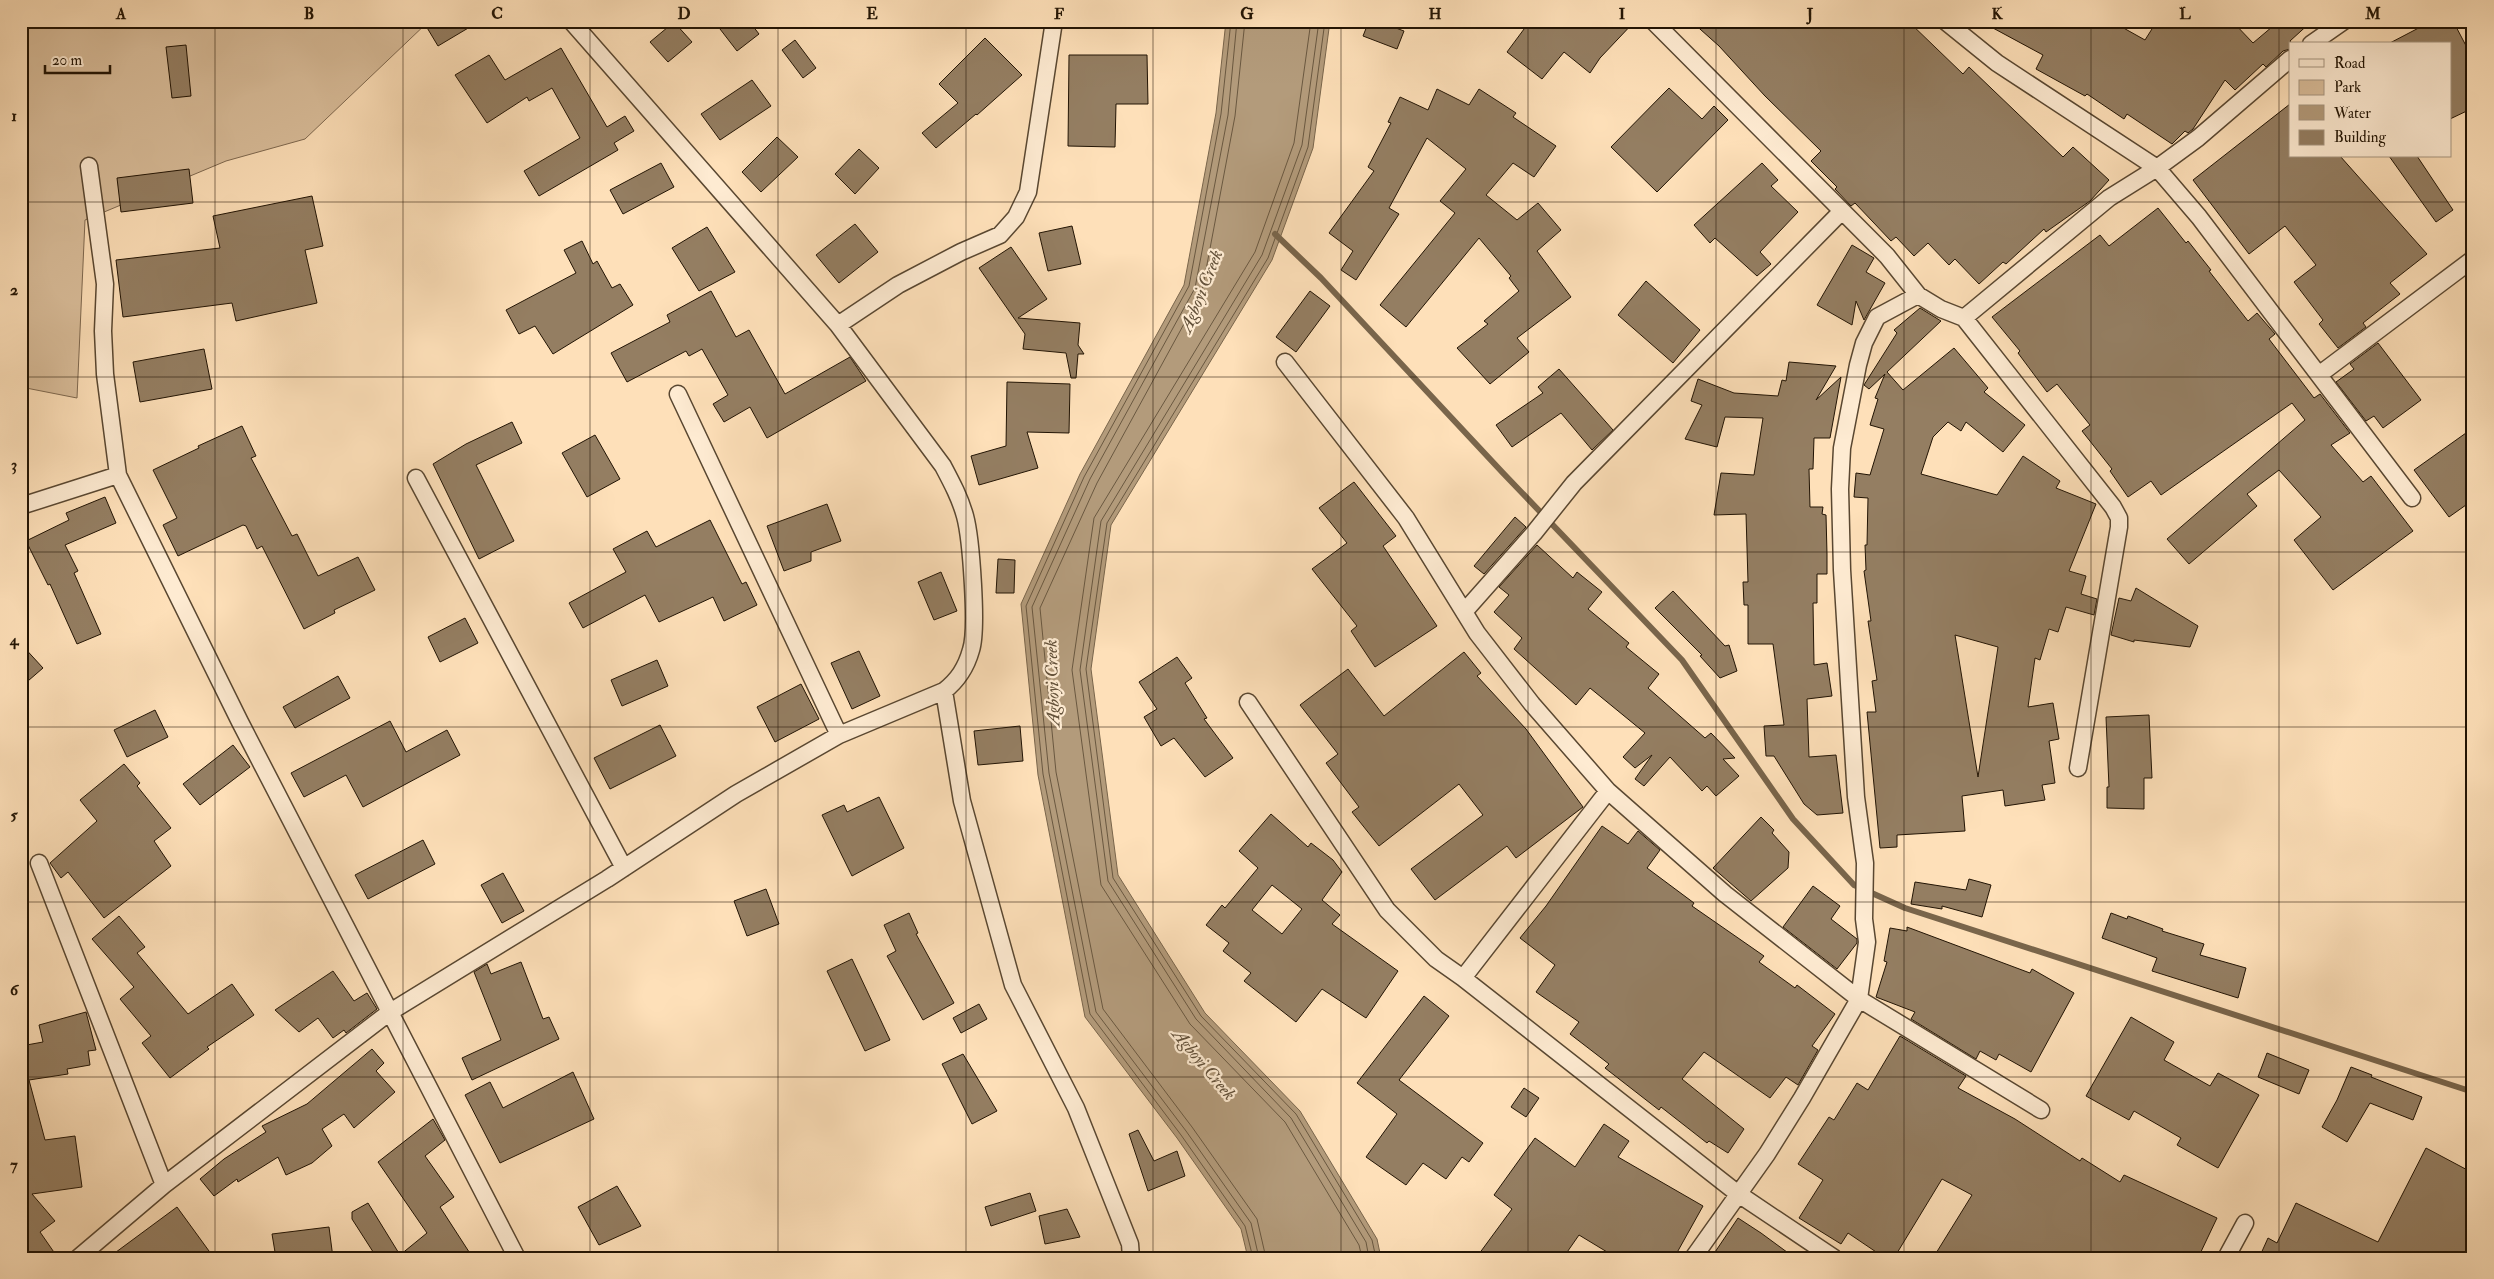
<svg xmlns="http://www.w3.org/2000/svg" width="2494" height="1279" viewBox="0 0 2494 1279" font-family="'IM FELL Double Pica',serif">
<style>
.green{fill:#d9bd9a;stroke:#7e684f}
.water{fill:#b39b7b;stroke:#79654b}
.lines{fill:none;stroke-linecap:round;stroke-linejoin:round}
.shore{stroke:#6a5840;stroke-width:1}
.stream{stroke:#79654b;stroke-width:6}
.building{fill:#947e62;stroke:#221404;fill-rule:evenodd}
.minor-casing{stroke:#594731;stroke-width:19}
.minor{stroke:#feebd2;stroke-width:16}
.grid{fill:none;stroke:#221404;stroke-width:1;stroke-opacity:0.55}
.labels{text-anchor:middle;stroke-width:4.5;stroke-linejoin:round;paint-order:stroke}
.water-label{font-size:18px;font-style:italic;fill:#63513a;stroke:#feebd2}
.neatline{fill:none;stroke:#221404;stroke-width:2}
.grid-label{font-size:16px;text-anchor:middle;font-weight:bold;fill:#221404}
</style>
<rect width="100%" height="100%" fill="#fee0b9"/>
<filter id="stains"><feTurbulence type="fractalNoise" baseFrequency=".004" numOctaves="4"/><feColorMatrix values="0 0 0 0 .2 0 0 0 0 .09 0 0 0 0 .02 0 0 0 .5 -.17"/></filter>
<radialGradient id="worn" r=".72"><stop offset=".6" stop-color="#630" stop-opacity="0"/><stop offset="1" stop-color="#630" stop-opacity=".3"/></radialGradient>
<path class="green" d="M21,21H429L305,139L226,161L85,220L77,398L21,387Z"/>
<path class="water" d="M1226,21H1330L1313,148L1272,260L1111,525L1091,669L1118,875L1205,1013L1300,1111L1377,1239L1381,1258H1248L1241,1229L1177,1138L1085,1017L1038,775L1021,604L1080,474L1184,285L1216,113Z"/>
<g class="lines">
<path class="shore" d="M1231,21L1221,114L1189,286L1084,477L1026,606L1043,774L1090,1014L1181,1135L1245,1226L1253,1258
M1237,21L1228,115L1195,288L1090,479L1032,607L1049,773L1096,1012L1186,1131L1251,1223L1259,1258
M1245,21L1235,116L1202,291L1097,483L1040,608L1056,772L1103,1009L1192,1127L1257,1219L1266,1258
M1311,21L1294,143L1255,252L1094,518L1072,670L1101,885L1190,1024L1285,1122L1359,1245L1362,1258
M1319,21L1302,145L1262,255L1101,521L1080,670L1108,881L1196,1019L1291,1118L1366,1242L1369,1258
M1325,21L1308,147L1268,258L1107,523L1086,669L1113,878L1201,1016L1296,1114L1372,1240L1376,1258"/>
<path class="stream" d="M1275,234L1321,278L1503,473L1682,660L1793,819L1854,885L1905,908L2473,1092"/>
</g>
<path class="building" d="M423,21H480L438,46Z
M729,21H749L759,34L737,51L720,29Z
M1369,21H1377L1404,31L1397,49L1363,36Z
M1530,21H1635L1600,58L1590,73L1564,52L1542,79L1507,52Z
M1691,21H1908L1963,74L1969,67L2063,157L2073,147L2109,180L2090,201L2046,232L2044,229L2006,264L2003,262L1979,284L1955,259L1949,265L1928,243L1914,256L1896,237L1891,241L1855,203L1851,206L1835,189L1837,187L1811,161L1821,151L1765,96L1719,46Z
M1980,21H2111L2145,40L2157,21H2232L2253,43L2279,21H2312L2290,41L2292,44H2290V49L2283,51L2266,67L2263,64L2235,90L2225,80L2193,129L2188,133L2185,131L2172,144L2127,114L2124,119L2087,94L2085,96L2036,69L2043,55Z
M2432,21H2453L2473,59V108L2450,119V44H2388Z
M674,22L692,42L668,62L650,42Z
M985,38L1022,75L977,115L976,114L936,148L922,133L958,103L939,84Z
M795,40L816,68L803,78L782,50Z
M186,45L191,96L172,98L166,47Z
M561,48L607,127L625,116L634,131L614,143L618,150L539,196L524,171L580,138L552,88L529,101L527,97L487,123L455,75L489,55L505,80Z
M1069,55H1147L1148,104H1116L1115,147L1068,146Z
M752,80L771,106L720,140L701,114Z
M1669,88L1702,119L1714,106L1728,120L1657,192L1611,147Z
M1437,89L1469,105L1479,89L1516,113L1513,117L1556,146L1534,177L1513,163L1486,195L1517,220L1538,203L1561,230L1537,251L1571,297L1517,338L1529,352L1490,384L1457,348L1488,324L1484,321L1519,291L1509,278L1511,276L1479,238L1406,327L1380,305L1455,213L1440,201L1466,169L1427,138L1389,208L1399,214L1356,280L1341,270L1353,251L1329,233L1374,171L1368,167L1391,123L1388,122L1400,97L1428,110Z
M2290,104V156H2340L2427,254L2390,283L2400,294L2363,323L2366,327L2338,348L2319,324L2323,320L2294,282L2316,265L2285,226L2249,254L2193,180Z
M777,137L798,157L761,192L742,172Z
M859,149L879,168L855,194L835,174Z
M2389,156H2417L2453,210L2436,222Z
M661,163L674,187L623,214L610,190Z
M1762,163L1778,180L1771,186L1798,212L1760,252L1771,264L1757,276L1715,238L1710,243L1694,225Z
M189,169L193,203L121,212L117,178Z
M312,196L323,246L305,250L317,303L236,321L232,303L123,317L116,260L220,248L213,216Z
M2158,208L2186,243L2188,241L2211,270L2209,271L2248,321L2257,313L2275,334L2269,339L2314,398L2320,394L2350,433L2331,445L2363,482L2371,476L2413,531L2333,590L2294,540L2321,517L2279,470L2247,494L2257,506L2189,564L2167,539L2305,420L2292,403L2161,495L2151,481L2128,497L2110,471L2112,469L2082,431L2090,425L2057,384L2047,392L2018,353L2020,351L1992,317L2100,235L2109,246Z
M855,224L878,252L839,283L816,255Z
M1072,226L1081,264L1048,271L1039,233Z
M707,227L735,272L699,291L672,248Z
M582,241L593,264L597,261L612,288L620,284L633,305L553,354L535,326L519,334L506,310L576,273L564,250Z
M1852,245L1874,258L1866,272L1885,283L1864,320L1856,301L1852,325L1817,305Z
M1011,247L1047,299L1018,318L1080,323L1078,345L1084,354H1078L1076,378H1071L1066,353L1023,349L1025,334L979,268Z
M1646,281L1700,330L1673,363L1618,315Z
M711,291L736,337L749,330L785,394L850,357L866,381L767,438L750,407L724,422L713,404L728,395L702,349L689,356L686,351L627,382L611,353L670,322L667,315Z
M1310,291L1330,306L1296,352L1276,337Z
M1920,308L1941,321L1887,372L1903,390L1954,348L1988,388L1984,392L2025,425L2003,452L1966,422L1961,431L1948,422L1933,437L1921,474L1997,495L2023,456L2060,481L2056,488L2096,504L2069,571L2086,576L2081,594L2097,599L2094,615L2066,607L2058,632L2049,629L2040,660L2035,658L2028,707L2053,703L2059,739L2049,741L2055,783L2042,785L2045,800L2005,806L2003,790L1962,796L1965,831L1897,835V847L1880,848L1867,712H1876L1872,681L1877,680L1868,621H1871L1864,571L1866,570L1865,545H1867L1868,498L1854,497L1856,473L1870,475L1884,429L1870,425L1878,399L1875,398L1885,374L1869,389L1864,385L1897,333L1894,330ZM1955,635L1998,647L1978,777Z
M2378,343L2421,400L2383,428L2374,416L2366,421L2336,382L2354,369L2350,364Z
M204,349L212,389L140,402L133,362Z
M1789,362L1836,366L1816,400L1841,377L1830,438H1814L1813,469H1809L1810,507H1823L1822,514L1826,515L1827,554V574H1817V603H1813L1814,665L1827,663L1832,696L1807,699L1809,757L1836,755L1843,813L1817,815L1804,804L1774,756H1766L1764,726L1784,725L1773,644H1748V605H1744L1743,582H1748L1746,514L1714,515L1721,473L1754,475L1763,418L1725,417L1717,447L1685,439L1702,405L1691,401L1698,379L1734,393L1778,396L1782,380L1786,381Z
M1559,369L1613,430L1592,450L1561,413L1512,447L1496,425L1543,393L1538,387Z
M1007,382L1070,384L1069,433L1027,432L1038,468L979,485L971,456L1006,446Z
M512,422L522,443L476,465L514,541L479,559L433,464L466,444Z
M242,426L256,456L251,458L292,536L297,534L318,576L358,557L375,590L334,610L335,613L304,629L262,546L257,549L246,526L243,525L178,556L163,525L177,518L153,470L199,448L198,446Z
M2473,428V500L2449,517L2414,470Z
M595,435L620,479L587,497L562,453Z
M1354,482L1396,536L1383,546L1437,626L1375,667L1351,631L1357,626L1312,569L1347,543L1319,508Z
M105,497L116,523L65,545L78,571L74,573L101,634L77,644L50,584L48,585L26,541L69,520L66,513Z
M827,504L841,541L811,552V561L784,571L767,526Z
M1515,517L1526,527L1484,574L1474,566Z
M710,520L742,584L746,582L757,605L724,621L713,597L659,622L645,595L583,628L569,603L626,572L613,549L647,531L656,547Z
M1537,545L1573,578L1577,572L1602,592L1588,609L1629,643L1626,647L1659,674L1648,688L1705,738L1711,733L1735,758L1723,759L1739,776L1716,796L1707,786L1702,791L1670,757L1644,786L1635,779L1652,755L1635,768L1623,757L1645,733L1590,688L1576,705L1514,649L1522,638L1494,612L1509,595L1499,587Z
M998,559L1015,560L1014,593H996Z
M941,572L957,611L934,620L918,582Z
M2136,588L2198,626L2190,647L2134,640V642L2111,635L2119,598L2131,601Z
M1673,591L1725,646L1729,645L1737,671L1720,678L1700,656L1702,655L1655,608Z
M465,618L478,643L440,662L428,637Z
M21,644L43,668L21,687Z
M859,651L880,696L852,709L831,663Z
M1464,652L1481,673L1477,676L1526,729L1583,807L1516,858L1507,846L1435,900L1411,869L1483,815L1459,784L1379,846L1352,812L1359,807L1326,763L1338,754L1300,705L1348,669L1384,716Z
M1177,657L1192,678L1185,683L1207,718L1204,719L1233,758L1205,777L1174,738L1161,746L1144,717L1157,709L1139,682Z
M657,660L668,686L622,706L611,680Z
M338,676L350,698L295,728L283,707Z
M801,684L819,719L775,742L757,707Z
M155,710L168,737L127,757L114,730Z
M2149,715L2152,778H2144V809L2107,808V787H2109L2106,717Z
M390,721L406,752L447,730L460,755L363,807L346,775L304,797L291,773Z
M660,725L676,756L610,789L594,758Z
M1020,726L1023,761L978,765L974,731Z
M233,745L250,767L200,805L183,784Z
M124,764L140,783L137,786L171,828L154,841L171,866L104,918L68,872L61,878L50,863L97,821L80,800Z
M879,797L904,848L852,876L822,815L844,805L847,812Z
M1271,814L1308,847L1311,843L1333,860L1342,872L1322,900L1340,915L1332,924L1398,971L1366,1018L1322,989L1296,1022L1244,981L1251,973L1223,951L1229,943L1206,925L1222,905L1225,908L1258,868L1239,851ZM1272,885L1302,909L1282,934L1252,910Z
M1761,817L1774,830L1772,833L1789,852L1788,868L1751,901L1713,868Z
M1602,826L1628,844L1638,831L1660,850L1647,868L1694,903L1692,906L1764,956L1759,962L1795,988L1797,985L1835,1014L1812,1046L1818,1050L1798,1085L1786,1077L1770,1098L1704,1052L1682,1079L1744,1129L1728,1153L1709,1141L1707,1143L1661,1107L1659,1110L1605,1068L1609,1064L1570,1034L1579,1022L1536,992L1555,965L1520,938L1546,906Z
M423,840L435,864L368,899L355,875Z
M503,873L524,911L502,923L481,885Z
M1969,879L1991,885L1982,917L1942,906V909L1911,904L1915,882L1966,890Z
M1813,886L1840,906L1831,919L1857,939V943L1837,969L1783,927Z
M766,889L779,924L747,936L734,901Z
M909,913L918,933L916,934L954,1003L923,1020L887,956L896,951L884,925Z
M2111,913L2127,919L2128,916L2163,929L2162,931L2204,944L2200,955L2246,968L2238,998L2152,971L2157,958L2102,938Z
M119,916L145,947L137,953L188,1014L232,984L254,1015L207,1047L209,1049L170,1078L142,1043L151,1036L120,999L134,987L92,939Z
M1907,927L2030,973L2032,969L2074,993L2031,1072L1999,1054L1996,1060L1980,1051L1976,1059L1911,1019L1915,1012L1876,997L1887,962L1884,961L1890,928L1907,931Z
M852,959L890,1040L865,1051L827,971Z
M521,962L543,1019L549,1017L559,1039L472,1080L462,1058L501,1040L474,972L487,964L491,974Z
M333,971L354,1001L367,993L377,1009L346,1033L344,1030L333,1038L318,1018L299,1032L275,1010Z
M1424,996L1449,1016L1399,1080L1483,1143L1469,1162L1462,1157L1446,1179L1423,1163L1406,1185L1366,1157L1397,1114L1357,1083Z
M979,1004L987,1019L961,1033L953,1018Z
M86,1012L96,1050L88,1051L90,1065L67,1069L68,1074L29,1080L45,1140L75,1136L82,1187L32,1194L55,1221L40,1232L58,1258H21V1046L43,1042L39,1025Z
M2131,1017L2174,1042L2164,1060L2210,1086L2218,1073L2259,1095L2218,1168L2177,1145L2181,1138L2134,1111L2129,1120L2086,1096Z
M1900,1036L1966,1076L1958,1088L2015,1119L2080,1161L2082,1158L2120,1182L2124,1175L2217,1218L2198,1258H1933L1972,1195L1942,1179L1894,1258H1885L1848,1233L1841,1244L1799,1218L1823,1180L1798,1164L1829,1117L1834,1120L1857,1083L1868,1090Z
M372,1049L384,1063L376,1071L395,1092L354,1128L344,1114L322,1129L332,1146L312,1163L286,1175L278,1157L238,1182L237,1179L214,1196L200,1179L224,1159L266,1132L262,1126L307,1104Z
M2267,1053L2309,1070L2299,1094L2258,1077Z
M963,1054L997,1111L972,1124L942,1064Z
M2351,1067L2372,1075L2371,1077L2422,1097L2413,1120L2370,1103L2347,1142L2322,1127L2337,1100Z
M573,1072L594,1119L500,1163L465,1095L490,1082L503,1108Z
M1524,1088L1539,1098L1526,1117L1511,1107Z
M433,1119L445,1140L425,1156L454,1197L440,1207L473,1258H377L352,1219V1212L368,1203L400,1255L427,1233L378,1162Z
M1604,1124L1629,1141L1618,1157L1703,1206L1674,1258H1617L1579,1235L1563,1258H1476L1512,1209L1494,1195L1535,1138L1575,1167Z
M1138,1130L1154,1161L1177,1151L1185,1176L1148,1191L1129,1134Z
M2426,1148L2473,1173V1258H2259L2268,1238L2277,1243L2296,1203L2378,1242Z
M617,1186L641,1226L599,1245L578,1207Z
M1030,1193L1036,1211L991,1226L985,1207Z
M177,1207L209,1251L200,1258H108Z
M1067,1209L1080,1237L1045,1244L1039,1216Z
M1738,1218L1761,1233L1795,1258H1711Z
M329,1227L333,1258H276L272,1234Z"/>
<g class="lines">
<defs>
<path id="minor" d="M571,21L838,325L943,466C952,483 960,498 965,516C971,538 978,629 971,650C966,668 958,680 944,691L962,801L1013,985L1076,1108L1130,1244L1131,1258
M1653,21L1887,256L1918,295L1941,309L1964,318L2113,507L2119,518V527L2078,768
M1945,21L1997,63L2157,168L2199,217L2412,498
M2311,44L2344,21
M1964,318L2109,198L2157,168L2198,138L2290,59
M838,325L898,285L961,252L1000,235L1016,217L1028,192L1054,21
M1285,362L1406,518L1477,633L1532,704L1608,791L1725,894L1859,999L2041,1110
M2320,374L2473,259
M678,394L839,735
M118,475L240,722L517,1258
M416,478L624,868
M21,506L118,475L105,374L103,331L105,284L89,166
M1464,612L1534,533L1574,483L1841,212
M1248,702L1387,910L1436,959L1463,978L1737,1193L1834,1258
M39,863L164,1185
M1463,978L1608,791
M78,1258L164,1185L390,1012L607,879L736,794L839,735L944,691
M1693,1258L1767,1154L1802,1098L1859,999L1867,942L1864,919L1865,863L1856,797L1842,570L1840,489L1842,448L1858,365L1864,343L1877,317L1918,295
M2226,1258L2245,1223"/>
</defs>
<use href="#minor" class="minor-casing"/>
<use href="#minor" class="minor"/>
</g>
<path class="grid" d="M215,21V1258M403,21V1258M590,21V1258M778,21V1258M966,21V1258M1153,21V1258M1341,21V1258M1528,21V1258M1716,21V1258M1904,21V1258M2091,21V1258M2279,21V1258M21,202H2473M21,377H2473M21,552H2473M21,727H2473M21,902H2473M21,1077H2473"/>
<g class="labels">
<g class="water-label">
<text transform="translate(1201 291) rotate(-68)" y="6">Agboyi Creek</text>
<text transform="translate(1052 683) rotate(-92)" y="6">Agboyi Creek</text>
<text transform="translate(1204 1064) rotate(50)" y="6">Agboyi Creek</text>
</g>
</g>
<rect width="2494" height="1279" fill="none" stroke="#fee0b9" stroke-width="55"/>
<rect x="2289" y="42" width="162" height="115" fill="#feebd2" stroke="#a69580"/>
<rect x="2299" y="59" width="25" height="8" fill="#feebd2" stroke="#a69580"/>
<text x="2334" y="68" font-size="15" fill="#221404">Road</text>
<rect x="2299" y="80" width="25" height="15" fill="#d9bd9a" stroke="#a69580"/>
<text x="2334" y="92" font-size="15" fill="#221404">Park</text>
<rect x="2299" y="105" width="25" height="15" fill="#b39b7b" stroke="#a69580"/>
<text x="2334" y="118" font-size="15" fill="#221404">Water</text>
<rect x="2299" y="130" width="25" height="15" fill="#947e62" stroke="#a69580"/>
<text x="2334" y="142" font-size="15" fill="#221404">Building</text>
<path d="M45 65v8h65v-8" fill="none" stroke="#221404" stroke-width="2.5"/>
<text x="52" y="65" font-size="15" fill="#221404" stroke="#feebd2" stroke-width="4" paint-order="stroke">20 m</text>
<rect x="28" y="28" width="2438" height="1224" class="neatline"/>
<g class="grid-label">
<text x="121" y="19">A</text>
<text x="309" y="19">B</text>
<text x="497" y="19">C</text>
<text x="684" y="19">D</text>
<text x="872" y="19">E</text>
<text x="1059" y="19">F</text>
<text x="1247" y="19">G</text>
<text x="1435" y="19">H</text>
<text x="1622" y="19">I</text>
<text x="1810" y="19">J</text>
<text x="1997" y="19">K</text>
<text x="2185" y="19">L</text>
<text x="2373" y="19">M</text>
<text x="14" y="121">1</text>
<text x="14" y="295">2</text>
<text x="14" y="470">3</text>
<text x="14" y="645">4</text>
<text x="14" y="820">5</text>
<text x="14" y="995">6</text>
<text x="14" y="1170">7</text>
</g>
<rect width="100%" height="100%" filter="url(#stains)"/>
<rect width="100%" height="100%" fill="url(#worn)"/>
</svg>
